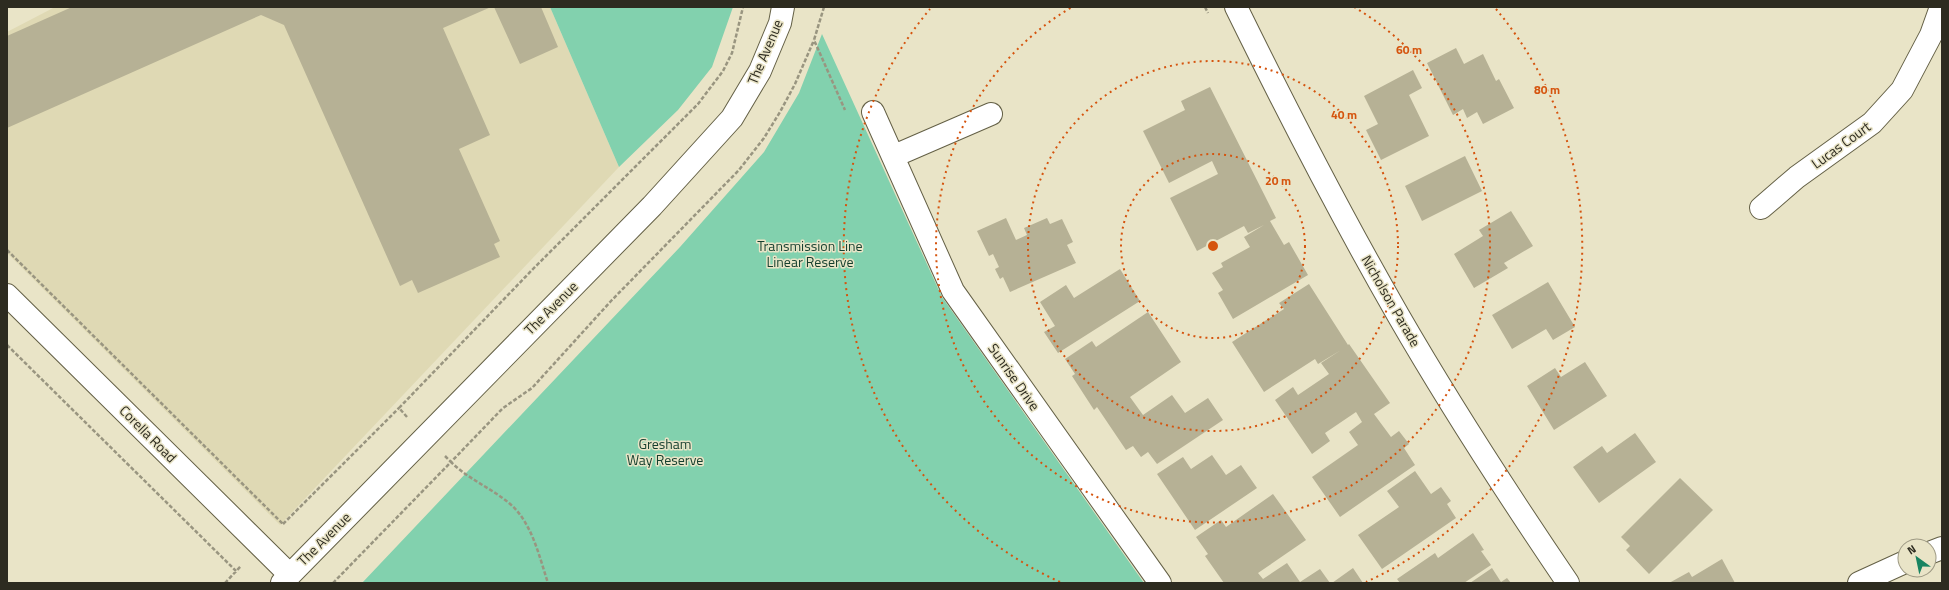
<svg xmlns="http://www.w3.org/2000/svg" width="1949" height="590" viewBox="0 0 1949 590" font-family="'Titillium Web',sans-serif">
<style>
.built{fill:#dfd9b4}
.green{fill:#82d1ae}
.building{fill:#b6b195}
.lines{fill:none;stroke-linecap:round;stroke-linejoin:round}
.minor-casing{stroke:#646046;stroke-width:24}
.tertiary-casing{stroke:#646046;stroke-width:24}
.path{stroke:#999580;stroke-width:2.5;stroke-dasharray:4 2;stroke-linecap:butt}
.minor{stroke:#fff;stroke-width:22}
.tertiary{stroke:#fff;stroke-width:22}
.ring{fill:none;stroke:#d5540e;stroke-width:2;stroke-dasharray:2 4}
.labels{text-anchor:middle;stroke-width:3;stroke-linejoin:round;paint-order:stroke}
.street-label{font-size:14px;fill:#2d2b20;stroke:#e9e4c7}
.park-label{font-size:14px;fill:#143f2e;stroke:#e9e4c7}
.centre{fill:#d5540e;stroke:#e9e4c7;stroke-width:2}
.ring-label{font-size:12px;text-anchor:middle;font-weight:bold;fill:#d5540e;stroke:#e9e4c7;stroke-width:3;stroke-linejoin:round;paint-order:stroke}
</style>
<rect width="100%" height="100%" fill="#e9e4c7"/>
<path class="built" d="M55,7H550L619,167L280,525L7,253V32Z"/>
<path class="green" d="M550,7H733L712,67L678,110L619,167Z
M822,34L942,297L1144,583H362L680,247L764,152L799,93Z"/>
<path class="building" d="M72,7H491L443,28L490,135L459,149L500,241L494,244L500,257L418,293L412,280L400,286L284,25L261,15L7,128V36Z
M494,7H541L558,47L520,64Z
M1456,48L1464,64L1483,54L1496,81L1499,79L1514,108L1483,124L1477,112L1467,118L1463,109L1453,115L1427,63Z
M1413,70L1422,88L1409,95L1429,136L1381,160L1366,130L1378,124L1364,96Z
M1210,87L1276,218L1270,221L1284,245L1289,242L1308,275L1233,319L1218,293L1223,290L1212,273L1223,267L1221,263L1250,247L1244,237L1264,225L1248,233L1244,226L1197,251L1170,198L1218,174L1212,161L1169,183L1143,131L1185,110L1181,101Z
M1465,156L1482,191L1422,221L1405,186Z
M1511,211L1533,246L1504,263L1508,268L1474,288L1454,254L1483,236L1479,230Z
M1006,218L1016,240L1027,235L1024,228L1047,218L1050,224L1062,219L1073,242L1067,245L1076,263L1010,292L1003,277L1000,279L995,269L999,267L993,254L989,256L977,231Z
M1120,269L1140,301L1058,353L1044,332L1055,326L1040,302L1066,285L1074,298Z
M1548,282L1575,327L1553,340L1546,329L1512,349L1492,315Z
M1309,284L1348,345L1349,344L1390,403L1374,414L1391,437L1399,431L1409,444L1404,448L1415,465L1340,517L1312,477L1358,445L1349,432L1362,422L1356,412L1325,433L1330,441L1312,454L1275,400L1293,387L1298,395L1329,374L1321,363L1341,350L1318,364L1315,359L1264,392L1232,342L1284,309L1279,303Z
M1148,312L1181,362L1130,397L1143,415L1172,395L1185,413L1208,398L1223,420L1157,464L1148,452L1141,457L1133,446L1126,450L1097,407L1094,410L1072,376L1075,374L1065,359L1092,341L1096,347Z
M1585,362L1607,396L1554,430L1527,386L1555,368L1561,377Z
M1635,433L1656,462L1599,503L1573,467L1602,446L1607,453Z
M1212,455L1226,475L1241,465L1257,488L1195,530L1157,474L1183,457L1191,469Z
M1415,471L1431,494L1441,487L1451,501L1447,504L1456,518L1382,569L1358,535L1399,507L1387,491Z
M1680,478L1713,510L1649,574L1626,550L1630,546L1621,537Z
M1273,494L1306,540L1258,573L1263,579L1287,563L1300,582L1320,569L1330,583H1224L1205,556L1208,554L1196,537L1221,520L1226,527Z
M1473,533L1484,550L1481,551L1491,565L1464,583H1400L1397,579L1435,553L1438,558Z
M1722,559L1735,583H1669L1689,572L1692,577Z
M1353,568L1363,583H1332Z
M1492,568L1501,582L1507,578L1511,583H1470Z"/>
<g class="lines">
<defs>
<path id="minor" d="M1236,7C1287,111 1340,214 1398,315C1451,407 1509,496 1568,583
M873,112L953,291L1160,583
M894,156L991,114
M1761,208L1797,177L1872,123L1902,90L1931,35L1941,7
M7,295L289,574
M1929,553L1942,548
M1859,583L1905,562"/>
<path id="tertiary" d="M282,583L652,206L732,118L760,71L780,23L783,7"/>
</defs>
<use href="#minor" class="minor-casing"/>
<use href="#tertiary" class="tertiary-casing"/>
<path class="path" d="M824,7L814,40L845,110
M1205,7L1208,13
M7,250L283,524
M7,345L236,571
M407,417L399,408L533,269L698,104L723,71L732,53L743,7
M445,456L451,462L503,408L532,388L611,301L739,170L764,138L780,112L795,84L814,40
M283,524L399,408
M225,583L241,566
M333,583L451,462C468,479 491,488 509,503C532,522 539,556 548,583"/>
<use href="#minor" class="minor"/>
<use href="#tertiary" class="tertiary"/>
</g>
<g class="ring">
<circle cx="1213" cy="246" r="92"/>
<circle cx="1213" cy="246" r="185"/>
<path d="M1354 7A277 277 0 1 1 1072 7"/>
<path d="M1060 582A369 369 0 0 1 930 9M1496 9A369 369 0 0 1 1366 582"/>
</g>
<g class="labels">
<g class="street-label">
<text transform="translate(765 52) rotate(-67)" y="5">The Avenue</text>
<text transform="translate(1841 145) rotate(-36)" y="5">Lucas Court</text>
<text transform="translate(1391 301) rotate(60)" y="5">Nicholson Parade</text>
<text transform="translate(551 308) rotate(-45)" y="5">The Avenue</text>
<text transform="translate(1014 377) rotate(55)" y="5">Sunrise Drive</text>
<text transform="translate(148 434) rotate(45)" y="5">Corella Road</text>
<text transform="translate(324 539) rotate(-45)" y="5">The Avenue</text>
</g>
<g class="park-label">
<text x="810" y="251">Transmission Line<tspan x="810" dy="16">Linear Reserve</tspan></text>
<text x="665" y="449">Gresham<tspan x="665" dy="16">Way Reserve</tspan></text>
</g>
</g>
<circle cx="1213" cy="246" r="6" class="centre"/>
<g class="ring-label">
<text x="1409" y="54">60 m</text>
<text x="1547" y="94">80 m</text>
<text x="1344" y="119">40 m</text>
<text x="1278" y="185">20 m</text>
</g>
<rect width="1949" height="590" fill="none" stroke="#2d2b20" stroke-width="16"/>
<g transform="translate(1917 558) rotate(327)"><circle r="19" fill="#e9e4c7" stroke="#9e9a84"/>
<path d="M0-3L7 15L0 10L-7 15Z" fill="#188461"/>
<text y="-6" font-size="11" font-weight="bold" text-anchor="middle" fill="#2d2b20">N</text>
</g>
</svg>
